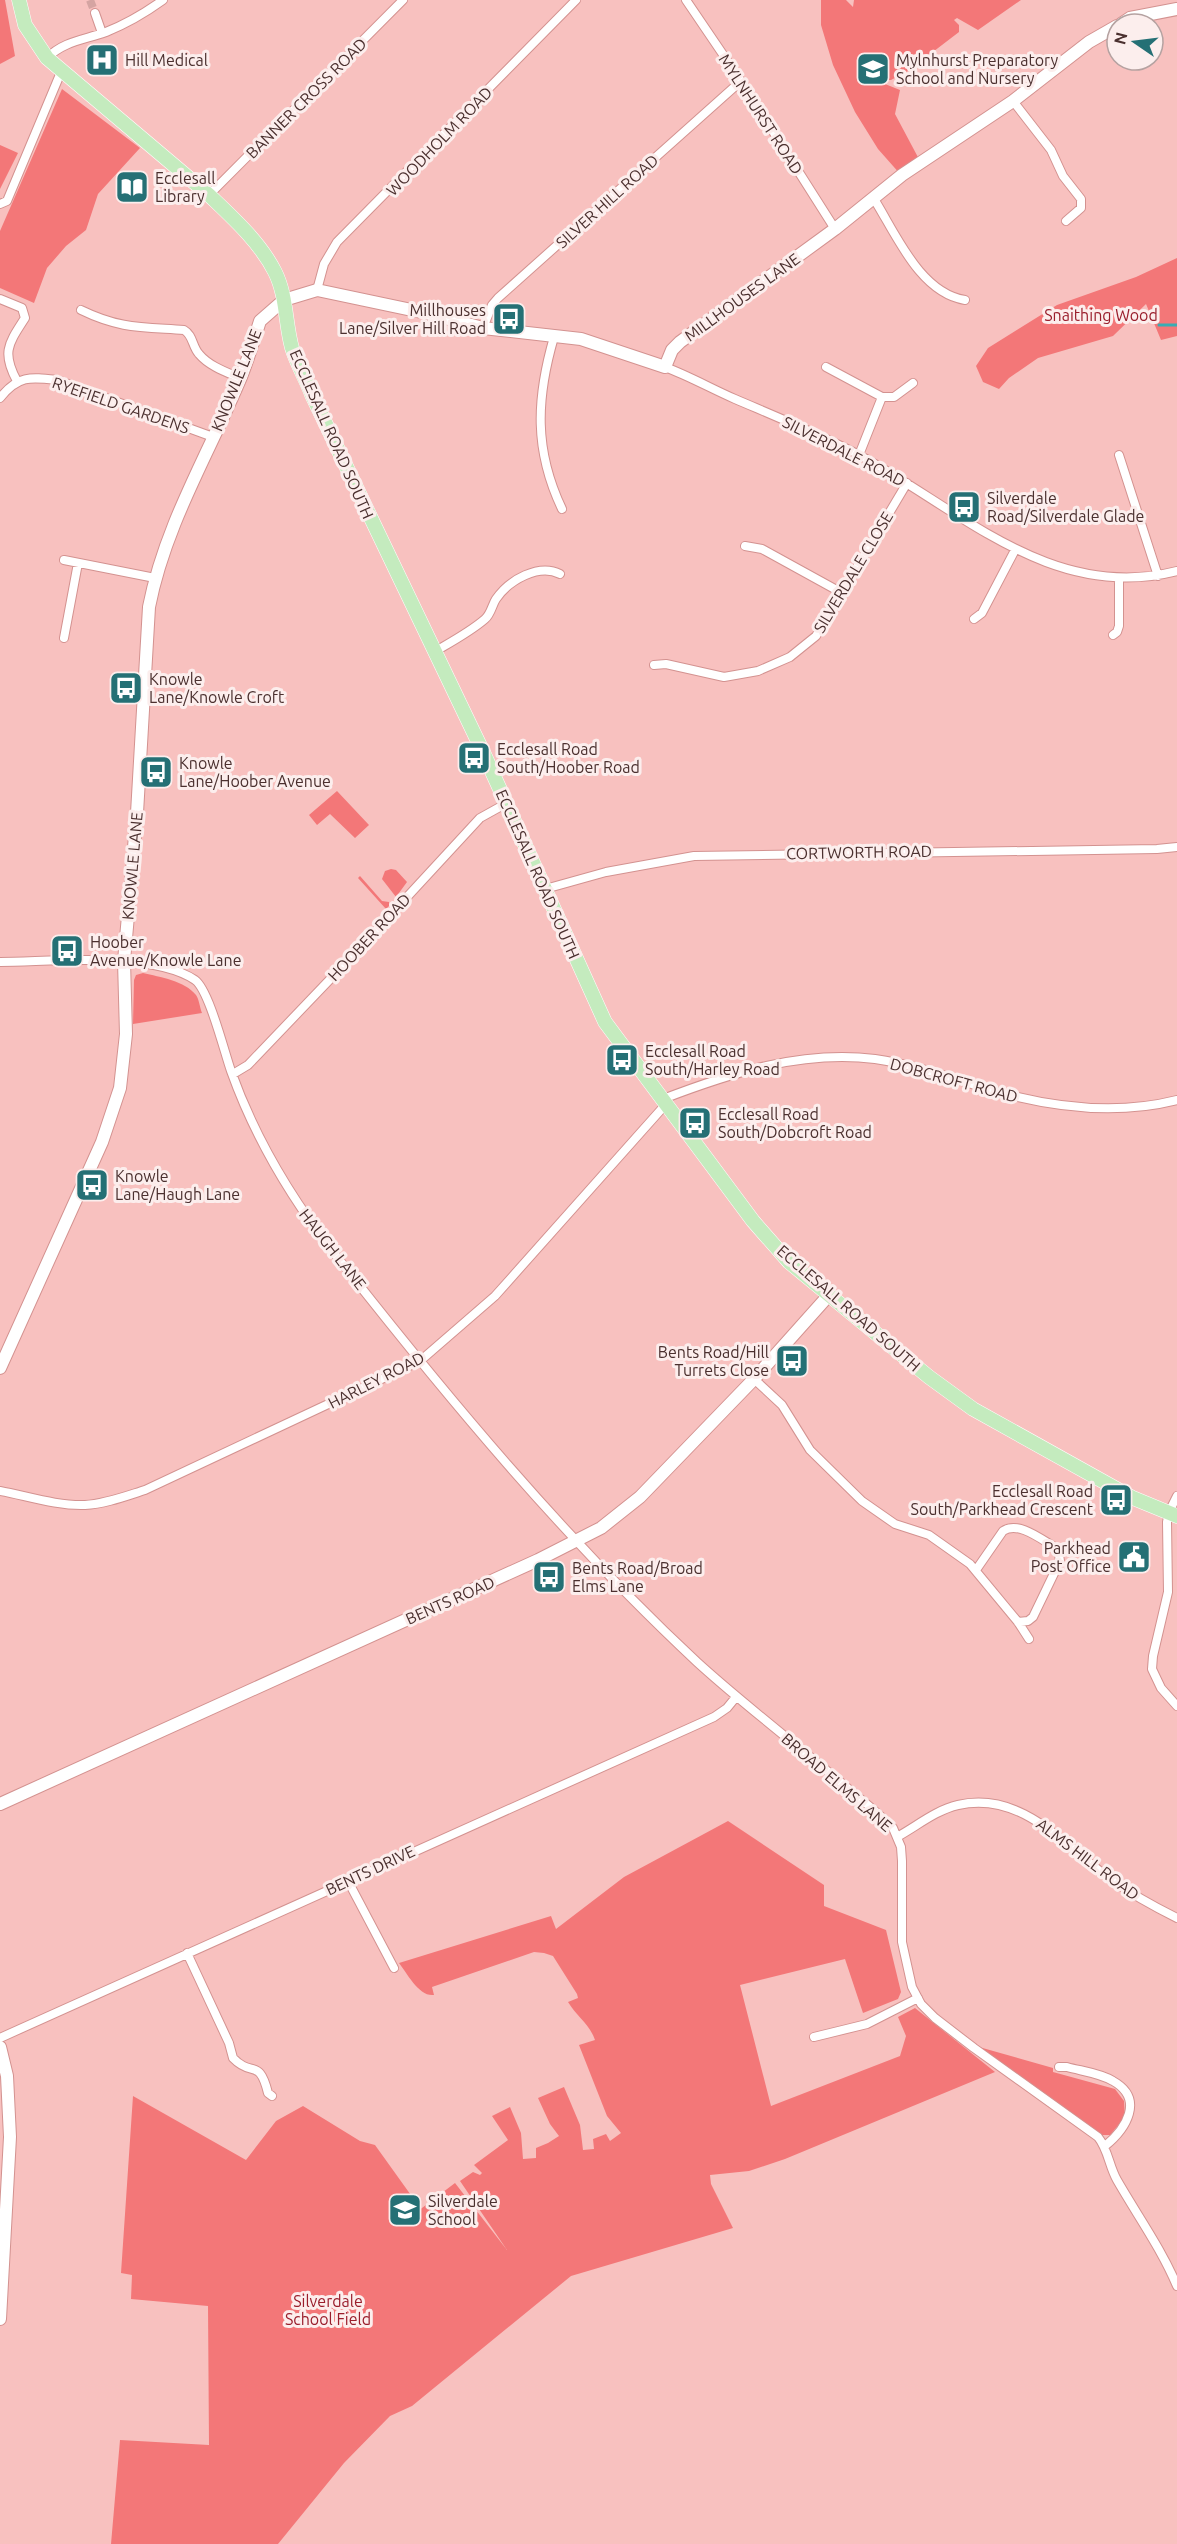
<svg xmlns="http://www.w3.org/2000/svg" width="1177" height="2544" viewBox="0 0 1177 2544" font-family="Ubuntu,sans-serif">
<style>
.green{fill:#f37778}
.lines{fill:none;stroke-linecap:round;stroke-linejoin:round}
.stream{stroke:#38adb4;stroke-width:3}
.street-tunnel{stroke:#d5a4a2;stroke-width:8;stroke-dasharray:8 4;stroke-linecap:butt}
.street-casing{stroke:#d39290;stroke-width:10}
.secondary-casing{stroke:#d39290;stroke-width:14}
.primary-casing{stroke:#fff;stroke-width:15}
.street{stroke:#fff;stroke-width:8}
.secondary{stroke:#fff;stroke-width:12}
.primary{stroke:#c4ebbe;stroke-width:14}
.labels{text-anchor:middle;stroke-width:6;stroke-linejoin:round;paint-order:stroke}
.poi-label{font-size:16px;fill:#4b302f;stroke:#fceeed;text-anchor:start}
.street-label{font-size:16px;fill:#4b302f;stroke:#fceeed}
.park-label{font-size:16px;fill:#9a1e2c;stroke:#fceeed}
</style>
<rect width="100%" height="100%" fill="#f8c1bf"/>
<path class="green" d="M0,0H5L15,56L0,64Z
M821,0H846L853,7L854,0H1021L978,30L957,18L954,20L959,25V32L908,71L891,80H875L900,90L895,114L920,161L901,175L878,149L855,112L833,65L821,25Z
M62,89L140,148L98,194L86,230L66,246L47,268L34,303L0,288V231Z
M0,145L18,153L0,189Z
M1177,258V336L1161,340L1146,304L1113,336L1038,358L1009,378L999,389L983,382L976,366L988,348L1057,305L1136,277Z
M337,791L369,825L355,838L330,814L317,825L309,815Z
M391,869L396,870L407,882L396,897L382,879L385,871Z
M360,876L382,901L389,902V906L386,909L358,878Z
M143,973C160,977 185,981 196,995C199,999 200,1008 202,1013L133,1024L134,980L136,975Z
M728,1821L824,1885V1906L886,1930L901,1992L898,1999L863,2013L845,1959L740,1985L771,2106L900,2056L906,2036L898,2017L915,2008L995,2072L785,2159L749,2171L710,2175L711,2184L733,2228L571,2276L412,2406L390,2416L344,2463L278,2544H111L120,2440L209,2445L208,2306L131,2299L132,2275L121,2273L133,2096L246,2160L276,2121L303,2106L360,2141L375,2145L413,2198L415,2201L412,2203L418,2211L455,2183L507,2250L460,2181L473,2172L480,2175L482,2173L474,2165L508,2140L492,2116L510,2107L521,2133L523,2159L536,2158V2148L548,2143L559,2136L550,2124L538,2098L564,2087L580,2125L583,2150L594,2149L593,2139L606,2134L610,2141L621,2133L607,2116L579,2045L595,2040C589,2023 577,2017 568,2002L578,1998L577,1994L553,1956L544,1953L534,1952L432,1987L434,1995C419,1997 407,1973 399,1963L551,1916L556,1929L624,1877Z
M979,2047L1053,2068V2072L1115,2089L1124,2101L1125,2117L1110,2135H1101Z"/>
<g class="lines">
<path class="stream" d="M1159,325H1177"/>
<path class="street-tunnel" d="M90,0L95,13"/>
<defs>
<path id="street" d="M686,0L741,81L835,229
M95,13L102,33
M47,58C64,41 84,40 106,32C126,24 145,13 163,0
M1013,101L1051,150L1063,176L1081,199V208L1066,221
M209,195L403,0
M874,199C896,234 920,293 965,300
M0,204L7,201L61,72
M317,290L324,264L337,242L576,0
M0,299L22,308L25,318C9,343 1,352 17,381
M81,310C120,329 142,327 184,330C193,335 192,346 199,354C209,366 226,372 240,378
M483,328L492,305L498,298L741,81
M554,337C536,399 534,450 562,509
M665,367C689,376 712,389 735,399C777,417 819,434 859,455C961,510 1052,603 1177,571
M826,367L882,397H894L913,383
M0,398C18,375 31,377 57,380L213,437
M859,455L882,397
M1119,455L1158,576
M745,546L762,549L842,593
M64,560L155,578
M974,619L982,613L1015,550
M1113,635L1117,632L1119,626V578
M64,638L78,563
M434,652C451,642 470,632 485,619C491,614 492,605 496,599C509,580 539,563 560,574
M654,665L666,664L724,677L758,671L790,657L816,636L907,483
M545,889L606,872L694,856L1157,849L1177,847
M0,962C52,962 151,951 195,980C209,990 224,1051 231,1071C255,1138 290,1197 334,1253C446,1396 564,1538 697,1662C744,1705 795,1743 844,1785C860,1799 878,1812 893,1828L901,1847L902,1861V1942L912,1987L921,2004L935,2018L974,2048L1098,2137C1108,2149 1109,2166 1117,2180C1137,2215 1161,2248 1177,2286
M233,1074L248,1065L359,949L480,818L507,803
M663,1099C731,1073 801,1050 875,1059C917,1065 957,1080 998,1092C1056,1108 1118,1115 1177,1100
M754,1379L782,1405L810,1450L862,1501L895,1524L929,1535L970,1564L1018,1622L1029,1639
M0,1491C27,1496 57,1506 85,1505C105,1504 126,1496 145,1490L420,1361L495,1296L666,1104
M1177,1496L1169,1512L1167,1522L1168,1592L1153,1656L1152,1669L1161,1688L1177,1706
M976,1570L1003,1531C1019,1520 1043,1541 1058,1549L1060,1561L1033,1617L1028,1621L1018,1622
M897,1837C917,1826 936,1810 958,1805C1023,1790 1066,1848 1113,1881C1133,1895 1155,1907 1177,1918
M348,1881L394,1968
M187,1953L229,2043L233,2058C252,2078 259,2057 268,2093L272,2096
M814,2037L867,2024L918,1998
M0,2038L714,1717L727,1708L736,1697
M1059,2067H1067C1081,2071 1100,2073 1113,2081C1145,2099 1126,2129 1105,2146"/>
<path id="secondary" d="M1121,24L1130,18L1177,9
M0,1368L102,1142L120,1088L126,1034L124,961L137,813L149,607C165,525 209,453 241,377C248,359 254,340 260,321L284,300L317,290L426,313L483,328L581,339L665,367L672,350L680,342L835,229L902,175L1013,101L1089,42L1117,26
M0,1804L538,1560L601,1528L640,1497L754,1379L829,1295
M0,2047L7,2076L10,2137L0,2319"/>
<path id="primary" d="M19,0L25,25L47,58L209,195C232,217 260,242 275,272C287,296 285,323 292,348C297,364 306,379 312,395L484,754L605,1022L753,1221L789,1262L929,1377L973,1409L1133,1498L1177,1516"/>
</defs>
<use href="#street" class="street-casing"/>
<use href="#secondary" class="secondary-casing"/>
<use href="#primary" class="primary-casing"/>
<use href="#street" class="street"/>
<use href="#secondary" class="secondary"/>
<use href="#primary" class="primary"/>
</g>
<defs>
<symbol id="hospital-square" viewBox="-11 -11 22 22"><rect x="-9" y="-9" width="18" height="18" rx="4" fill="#257075" stroke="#fceeed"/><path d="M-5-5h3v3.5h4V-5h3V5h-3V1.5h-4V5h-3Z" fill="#fff"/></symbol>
<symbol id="school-square" viewBox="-11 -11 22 22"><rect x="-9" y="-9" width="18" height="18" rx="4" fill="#257075" stroke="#fceeed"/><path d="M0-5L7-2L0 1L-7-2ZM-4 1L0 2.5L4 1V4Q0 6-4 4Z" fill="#fff"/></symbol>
<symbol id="library-square" viewBox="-11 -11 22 22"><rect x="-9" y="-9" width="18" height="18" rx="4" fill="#257075" stroke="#fceeed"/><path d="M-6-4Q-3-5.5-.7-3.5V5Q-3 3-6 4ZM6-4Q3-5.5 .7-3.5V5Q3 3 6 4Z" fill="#fff"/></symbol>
<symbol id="bus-square" viewBox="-11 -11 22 22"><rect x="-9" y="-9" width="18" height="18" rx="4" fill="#257075" stroke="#fceeed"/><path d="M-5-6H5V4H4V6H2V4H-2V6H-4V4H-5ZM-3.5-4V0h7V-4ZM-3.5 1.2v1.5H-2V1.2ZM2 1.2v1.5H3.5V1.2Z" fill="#fff"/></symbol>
<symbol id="civic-square" viewBox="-11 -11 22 22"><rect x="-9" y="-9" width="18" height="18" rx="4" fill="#257075" stroke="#fceeed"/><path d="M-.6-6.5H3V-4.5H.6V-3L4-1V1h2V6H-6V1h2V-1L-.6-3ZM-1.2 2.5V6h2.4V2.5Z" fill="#fff"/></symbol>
</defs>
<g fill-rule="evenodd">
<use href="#hospital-square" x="83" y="41" width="38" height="38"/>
<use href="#school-square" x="854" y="50" width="38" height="38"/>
<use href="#library-square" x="113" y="168" width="38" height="38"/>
<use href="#bus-square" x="490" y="300" width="38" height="38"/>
<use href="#bus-square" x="945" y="488" width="38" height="38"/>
<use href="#bus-square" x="107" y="669" width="38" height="38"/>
<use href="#bus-square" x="455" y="739" width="38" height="38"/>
<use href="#bus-square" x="137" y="753" width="38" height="38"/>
<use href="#bus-square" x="48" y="932" width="38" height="38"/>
<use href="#bus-square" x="603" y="1041" width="38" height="38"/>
<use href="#bus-square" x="676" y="1104" width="38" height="38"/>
<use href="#bus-square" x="73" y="1166" width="38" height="38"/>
<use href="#bus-square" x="773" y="1342" width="38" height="38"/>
<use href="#bus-square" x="1097" y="1481" width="38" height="38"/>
<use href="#civic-square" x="1115" y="1538" width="38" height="38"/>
<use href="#bus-square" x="530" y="1558" width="38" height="38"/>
<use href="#school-square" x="386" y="2191" width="38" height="38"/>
</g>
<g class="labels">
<g class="poi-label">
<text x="125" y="66">Hill Medical</text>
<text x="896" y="66">Mylnhurst Preparatory<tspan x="896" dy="18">School and Nursery</tspan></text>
<text x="155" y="184">Ecclesall<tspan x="155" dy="18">Library</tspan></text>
<text x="486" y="316" text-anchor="end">Millhouses<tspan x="486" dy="18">Lane/Silver Hill Road</tspan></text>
<text x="987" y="504">Silverdale<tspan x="987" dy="18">Road/Silverdale Glade</tspan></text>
<text x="149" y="685">Knowle<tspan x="149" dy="18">Lane/Knowle Croft</tspan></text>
<text x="497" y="755">Ecclesall Road<tspan x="497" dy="18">South/Hoober Road</tspan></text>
<text x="179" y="769">Knowle<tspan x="179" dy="18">Lane/Hoober Avenue</tspan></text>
<text x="90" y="948">Hoober<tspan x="90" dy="18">Avenue/Knowle Lane</tspan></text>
<text x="645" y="1057">Ecclesall Road<tspan x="645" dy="18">South/Harley Road</tspan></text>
<text x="718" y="1120">Ecclesall Road<tspan x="718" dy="18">South/Dobcroft Road</tspan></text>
<text x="115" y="1182">Knowle<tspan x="115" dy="18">Lane/Haugh Lane</tspan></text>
<text x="769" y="1358" text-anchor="end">Bents Road/Hill<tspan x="769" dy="18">Turrets Close</tspan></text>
<text x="1093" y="1497" text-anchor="end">Ecclesall Road<tspan x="1093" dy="18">South/Parkhead Crescent</tspan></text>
<text x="1111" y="1554" text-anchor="end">Parkhead<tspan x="1111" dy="18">Post Office</tspan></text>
<text x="572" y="1574">Bents Road/Broad<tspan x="572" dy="18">Elms Lane</tspan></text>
<text x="428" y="2207">Silverdale<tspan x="428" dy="18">School</tspan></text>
</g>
<g class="street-label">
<text transform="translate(306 98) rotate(-45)" y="6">BANNER CROSS ROAD</text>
<text transform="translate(761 114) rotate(57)" y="6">MYLNHURST ROAD</text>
<text transform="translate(439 141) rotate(-46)" y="6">WOODHOLM ROAD</text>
<text transform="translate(607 201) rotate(-42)" y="6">SILVER HILL ROAD</text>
<text transform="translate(742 297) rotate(-36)" y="6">MILLHOUSES LANE</text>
<text transform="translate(236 380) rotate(-68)" y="6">KNOWLE LANE</text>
<text transform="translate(121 405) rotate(19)" y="6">RYEFIELD GARDENS</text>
<text transform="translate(332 434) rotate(66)" y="6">ECCLESALL ROAD SOUTH</text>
<text transform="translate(844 451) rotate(27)" y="6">SILVERDALE ROAD</text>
<text transform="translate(853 572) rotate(-59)" y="6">SILVERDALE CLOSE</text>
<text transform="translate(859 852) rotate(-1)" y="6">CORTWORTH ROAD</text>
<text transform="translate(132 866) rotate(-85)" y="6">KNOWLE LANE</text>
<text transform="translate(538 874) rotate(66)" y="6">ECCLESALL ROAD SOUTH</text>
<text transform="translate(369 937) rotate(-47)" y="6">HOOBER ROAD</text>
<text transform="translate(954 1080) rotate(15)" y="6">DOBCROFT ROAD</text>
<text transform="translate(333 1249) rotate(52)" y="6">HAUGH LANE</text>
<text transform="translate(849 1308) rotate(41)" y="6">ECCLESALL ROAD SOUTH</text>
<text transform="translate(376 1380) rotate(-27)" y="6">HARLEY ROAD</text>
<text transform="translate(450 1600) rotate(-24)" y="6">BENTS ROAD</text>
<text transform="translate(837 1782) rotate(41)" y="6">BROAD ELMS LANE</text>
<text transform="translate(1088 1859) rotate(37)" y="6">ALMS HILL ROAD</text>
<text transform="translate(370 1870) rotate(-25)" y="6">BENTS DRIVE</text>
</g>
<g class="park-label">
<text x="1101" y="321">Snaithing Wood</text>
<text x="328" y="2307">Silverdale<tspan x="328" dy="18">School Field</tspan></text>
</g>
</g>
<g transform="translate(1135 42) rotate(284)"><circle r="28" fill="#fceeed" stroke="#b5a2a1" stroke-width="1.5"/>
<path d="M0-4.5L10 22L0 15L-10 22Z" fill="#257075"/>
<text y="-9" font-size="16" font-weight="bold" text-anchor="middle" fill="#4b302f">N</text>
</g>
</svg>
